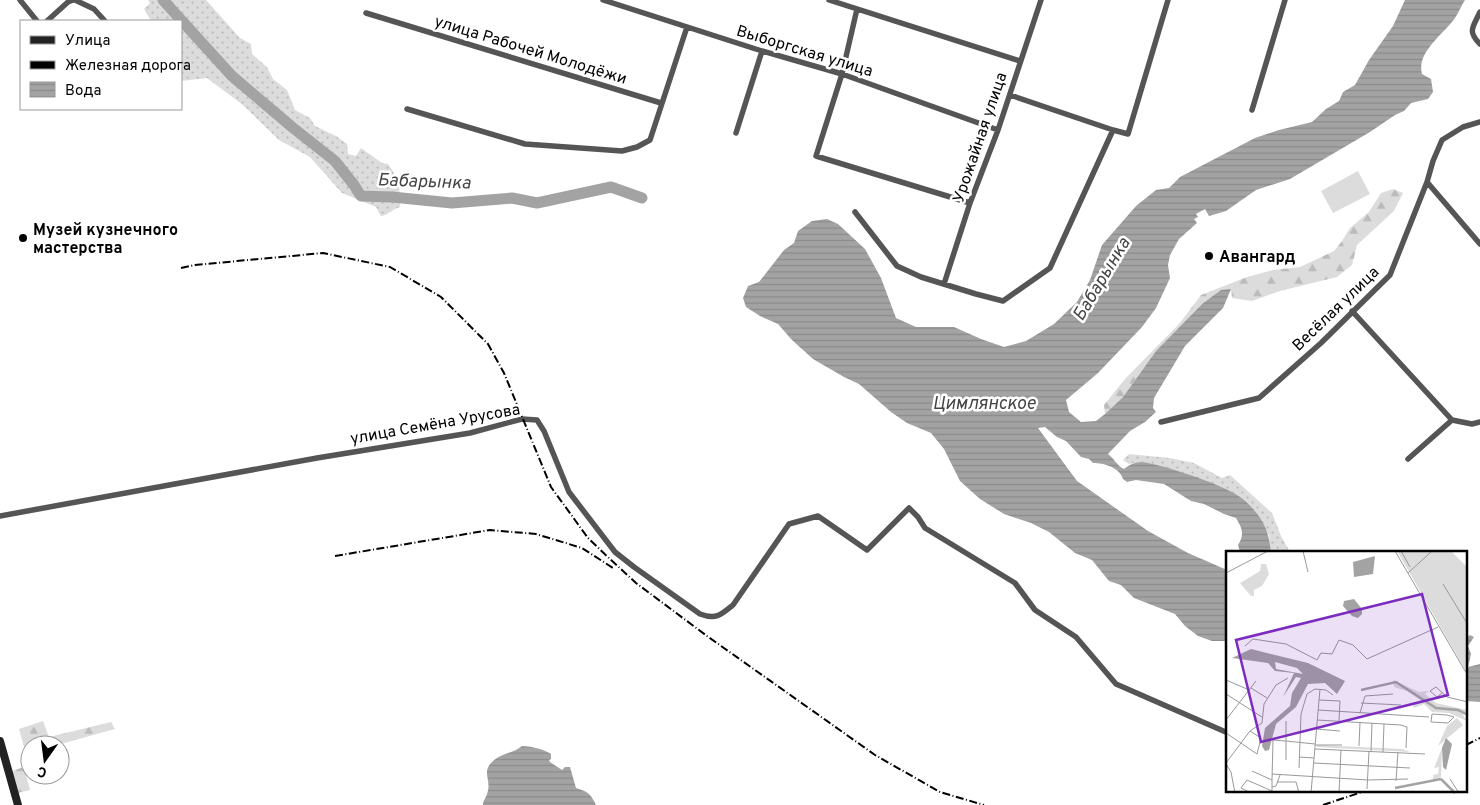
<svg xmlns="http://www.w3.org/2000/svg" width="1480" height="805" viewBox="0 0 1480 805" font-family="Overpass,sans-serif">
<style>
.grass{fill:url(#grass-dots)}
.forest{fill:url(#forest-firs)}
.park{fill:#dcdcdc}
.water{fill:url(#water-rules)}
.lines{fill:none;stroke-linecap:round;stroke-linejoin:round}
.river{stroke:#a3a3a3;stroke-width:11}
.street{stroke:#555;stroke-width:5.5}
.secondary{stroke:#222;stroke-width:8}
.rail{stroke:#000;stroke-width:2;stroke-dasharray:8 2.5 1 2.5;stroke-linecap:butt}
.poi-dot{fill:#000;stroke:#fff;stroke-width:2}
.labels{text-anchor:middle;stroke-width:5;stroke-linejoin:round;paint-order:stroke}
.street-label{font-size:16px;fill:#000;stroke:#fff}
.poi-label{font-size:16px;font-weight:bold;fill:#000;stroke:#fff;text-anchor:start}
.water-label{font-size:18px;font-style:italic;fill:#444;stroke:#fff}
.inset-river{fill:none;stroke:#a3a3a3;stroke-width:2.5}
.inset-road{fill:none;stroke:#999;stroke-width:1}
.view{fill:#7b2cbf;fill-opacity:0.15;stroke:#7b2cbf;stroke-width:2.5}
.inset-edge{fill:none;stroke:#000;stroke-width:2.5}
</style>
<defs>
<pattern id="grass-dots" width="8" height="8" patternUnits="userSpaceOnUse" patternTransform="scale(1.25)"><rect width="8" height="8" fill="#dcdcdc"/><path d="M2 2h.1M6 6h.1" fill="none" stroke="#bbb" stroke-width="1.8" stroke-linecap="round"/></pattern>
<pattern id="forest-firs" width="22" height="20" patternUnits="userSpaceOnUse" patternTransform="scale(1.25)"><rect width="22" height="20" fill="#dcdcdc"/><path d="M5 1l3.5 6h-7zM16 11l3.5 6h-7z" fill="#bbb"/></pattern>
<pattern id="water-rules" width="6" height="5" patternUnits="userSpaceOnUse" patternTransform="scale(1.25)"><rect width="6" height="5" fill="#a3a3a3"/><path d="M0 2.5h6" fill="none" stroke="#8b8b8b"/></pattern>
</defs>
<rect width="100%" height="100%" fill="#fff"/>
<path class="grass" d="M148,0H206L240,38L251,44L252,54L267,67L273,79L287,90L295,110L310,118L315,126L336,136L347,144L348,154L356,156L361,148L382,163L388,164L399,181L400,207C393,209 388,215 381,216L376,207L342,193L310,157L279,140L243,105L207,78L181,81V21H151L144,9L150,3Z
M1129,454L1170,458L1194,463L1222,478L1230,475L1272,513L1281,536L1290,552H1271L1269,535L1242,498L1214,485L1174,470L1140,462L1129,464L1123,460Z"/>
<path class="forest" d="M1393,189L1403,193L1394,211L1357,245L1352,265L1337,277L1280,291L1252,301L1232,298L1231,289L1202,304L1156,351L1123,397L1105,414L1104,405L1125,379L1179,324L1201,295L1247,277L1273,270L1300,267L1334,251L1342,241L1350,228L1369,212L1381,193Z
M43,721L49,737L111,722L115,729L57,745H30V753L26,754L19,729Z
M24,767L30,790L18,793L12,771Z"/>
<path class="park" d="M1358,171L1370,194L1333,213L1321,191Z"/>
<path class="water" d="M1405,0H1465C1461,6 1459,12 1455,18C1444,34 1416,52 1422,74L1431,79L1433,92L1428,99L1411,103L1404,111L1395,115L1370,132L1290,179L1256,190L1226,211L1209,216L1205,209L1196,214L1198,217L1194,219L1197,223L1179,239L1170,255L1168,265L1170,278L1156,308L1142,327L1098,373L1066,400L1069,412L1081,422L1096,421L1105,414L1123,397L1156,351L1202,304L1221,290L1231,289L1223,308L1185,346L1154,398L1153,408L1156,412L1145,422L1130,431L1108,454C1115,459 1116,465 1124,469C1129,465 1135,462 1141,462C1162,464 1228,486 1243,499C1261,515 1269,529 1271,552H1240L1238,545C1245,534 1242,528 1236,518L1224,514L1204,504L1191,501L1164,484L1136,480L1127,482L1123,479C1119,467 1104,463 1093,463L1089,459L1081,457L1066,441L1057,437L1045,427L1038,428L1077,481L1148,531L1188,553L1227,570V641H1212L1198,636L1185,626L1175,614L1134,598L1121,585L1109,581L1092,560L1075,553L1049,532L1031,523L1004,514L980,499L960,481L944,449L931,433L907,423L891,412L859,384L844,377L813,359L792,340L778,324L760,316L746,307L743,298L748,286L759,282L784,250L794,243L798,231L812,221L827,219L838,224L865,249L881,278L896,318L916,327H954L981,339L1004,347L1026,341L1054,324L1077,302L1090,280L1102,245L1136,206L1156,190L1169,188L1180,177L1255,138L1279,130L1312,122L1326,109L1339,101L1343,92L1355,85L1369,60L1393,26Z
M1470,635L1474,637L1468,646L1471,654L1468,667L1480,664V702L1466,701V638Z
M522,746C530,746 544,749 551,754V759L549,760L550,762L562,770L565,767H570L576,788C587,791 591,794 596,805H483C483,800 486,798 487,794C493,779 478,771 497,758C505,753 515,752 522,746Z"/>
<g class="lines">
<path class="river" d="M163,0L232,76L292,127L335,161L354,185L361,196L392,197L452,203L512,198L537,203L611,187L642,198"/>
<path class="street" d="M20,0L37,21
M75,0L94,9L105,21
M603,0L762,51L842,74L998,130
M829,0L1020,61
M857,9L842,74L816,156L970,203
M1480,12C1473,27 1467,31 1480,44
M366,13L661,103
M47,21L68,2L73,0
M1010,95L1113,130
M407,109L525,144L622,151L637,147L650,140L687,27
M1252,110L1285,0
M736,133L762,51
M1427,182L1480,244
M855,212L897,266L921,277L976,294L1003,301L1050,268L1113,130L1128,134L1168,0
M944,284L970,203L998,130L1041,0
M1352,311L1452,420
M1161,422L1259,398L1321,343L1390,275L1427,182L1433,161L1442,140L1463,127L1480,122
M1408,459L1452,420L1472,424L1480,422
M0,516L317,458L470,433L522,419L537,420L544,431L569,492L615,552L634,567L700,614C716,620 721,615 733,605L789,524L818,516L867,550L909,508L918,517L925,528L1015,583L1035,610L1076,637L1116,684L1228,733"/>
<path class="secondary" d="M0,741L18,805"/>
<path class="rail" d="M181,268L195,265L323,253L390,267L441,297L488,344L504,373L551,487L588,538L610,559L636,583L707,636L875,755L940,792L984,805
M335,556L490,530L536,534L582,548L613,568
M1466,745L1480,738
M1323,805L1365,791"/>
</g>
<g class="poi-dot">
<circle cx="23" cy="238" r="5"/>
<circle cx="1209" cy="256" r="5"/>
</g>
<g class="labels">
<g class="street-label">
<text transform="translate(531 49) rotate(17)" y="6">улица Рабочей Молодёжи</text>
<text transform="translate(805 50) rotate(17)" y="6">Выборгская улица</text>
<text transform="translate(979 137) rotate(-71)" y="6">Урожайная улица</text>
<text transform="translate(1335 308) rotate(-44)" y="6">Весёлая улица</text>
<text transform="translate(435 423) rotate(-10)" y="6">улица Семёна Урусова</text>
</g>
<g class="poi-label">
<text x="33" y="235">Музей кузнечного<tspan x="33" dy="18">мастерства</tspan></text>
<text x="1219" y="262">Авангард</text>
</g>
<g class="water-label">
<text transform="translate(424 181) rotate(2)" y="6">Бабарынка</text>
<text transform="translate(1101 279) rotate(-59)" y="6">Бабарынка</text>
<text x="984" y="409">Цимлянское</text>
</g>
</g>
<g transform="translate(1226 551)">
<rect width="241" height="241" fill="#fff"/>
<path d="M171,0H225L241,16V122ZM167,129L193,141L203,140L199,143L210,152L241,159L237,164L241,170L223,162L206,161L198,153L188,157L186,152L197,151L181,140L168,136ZM231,167L237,174L212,195L221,175ZM216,197L215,226L207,229V224L212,223L213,216L208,217Z" fill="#dcdcdc"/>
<path d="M35,13H40L43,23L36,35L28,39V45H25L14,32L34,20ZM91,194L177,198L184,201L91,196Z" fill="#dcdcdc"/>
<path d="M149,5L147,23L128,26L127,11ZM128,48L136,58V63L132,67L126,65L117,55L118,50ZM25,98L82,112L119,130L111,143L99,132L82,133L70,156L50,173L43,199L39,200L36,195L39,177L64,155L66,142L75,127L70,126L57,146L68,122L49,120L42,112L6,107ZM49,111L71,117L77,123L50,118ZM220,187L226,193L220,219L217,216L216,197Z" fill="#a3a3a3" fill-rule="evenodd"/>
<path class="inset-river" d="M135,139L170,131L210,157L232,159L242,164M215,228L229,242M169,237L215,228"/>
<path class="inset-road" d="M77,0L82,21M169,0L242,125M175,0L184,16M0,22L42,0M182,22L205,1M217,33L242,74M19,95L27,88L60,93L91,109L95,102L106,103L113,89L127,94L141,108L212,76M0,129L21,138M25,137L41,147M216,142L211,146L204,140L210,136L221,146L242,151M0,143L36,166M93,149L114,150L113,170M135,152L175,154M92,159L203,166M134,162L139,145L167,143M206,163L221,164L228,166L222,172L205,171ZM0,169L30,130M91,169L175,174L181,176L180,197M90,178L114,180M0,182L31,203L35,187L24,180L36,172L38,153L50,134L62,127M89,194H116M133,195L134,171M89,198L199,203M145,200L146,172M157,201L158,173M73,206L88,207M60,209V190L89,193M0,212L24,180M88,212L184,217M0,213L5,221L9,242M73,217L75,163L81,143L89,138L100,139L107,144M26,220L46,229V240M46,223L142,229L182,228M224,228L233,242M46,229L47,189L60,190V170M170,230L172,201M51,231H70L73,242M46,236L50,235L54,224M141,238L143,200M25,242L15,237L21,229L46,240M85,242L94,138M113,242L115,199"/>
<path class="view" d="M196,43L222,144L35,191L10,89Z"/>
<rect width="241" height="241" class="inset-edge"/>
</g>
<rect x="20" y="20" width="162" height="90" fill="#ffffff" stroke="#999999"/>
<rect x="30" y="36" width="25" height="8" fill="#222222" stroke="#999999"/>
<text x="65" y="45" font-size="15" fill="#000000">Улица</text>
<rect x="30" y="61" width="25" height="8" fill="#000000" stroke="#999999"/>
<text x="65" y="70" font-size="15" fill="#000000">Железная дорога</text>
<rect x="30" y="82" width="25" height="15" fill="url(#water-rules)" stroke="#999999"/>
<text x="65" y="95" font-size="15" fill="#000000">Вода</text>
<g transform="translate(45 760) rotate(194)"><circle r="24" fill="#ffffff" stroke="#999999"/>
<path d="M0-4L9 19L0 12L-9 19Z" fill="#000000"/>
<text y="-8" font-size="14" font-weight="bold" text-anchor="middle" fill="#000000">С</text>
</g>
</svg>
